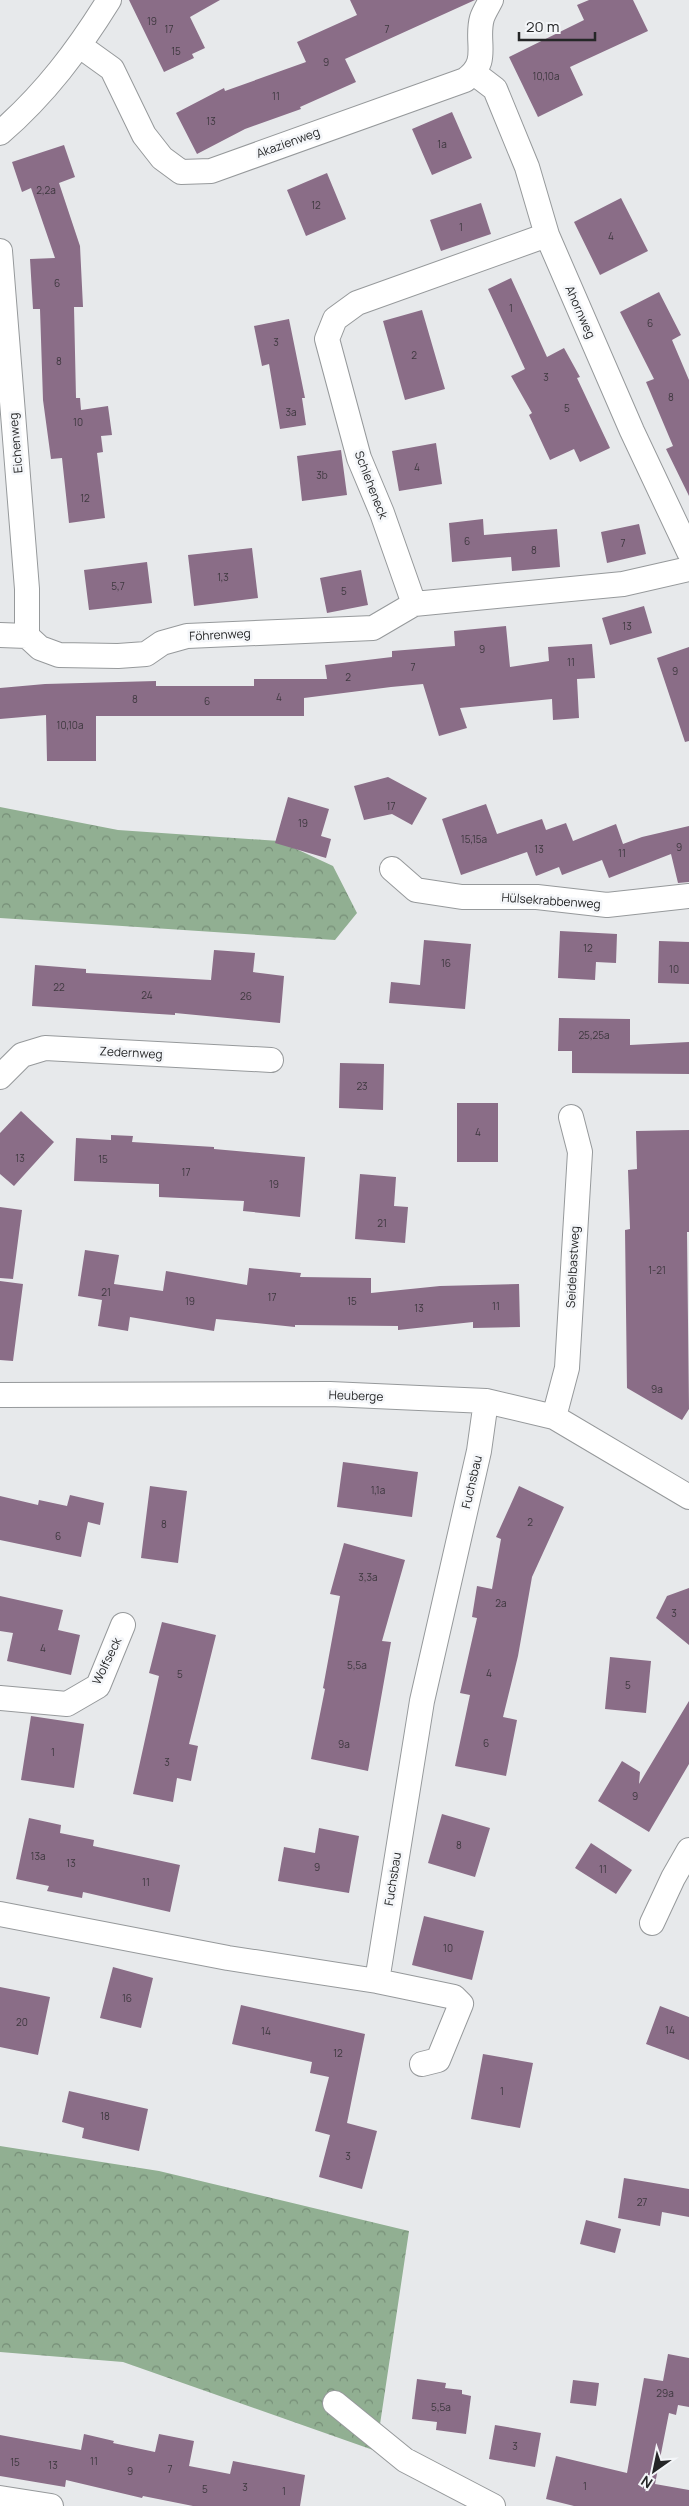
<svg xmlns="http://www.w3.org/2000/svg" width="689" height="2506" viewBox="0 0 689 2506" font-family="Manrope,sans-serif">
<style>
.forest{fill:url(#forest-crowns)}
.building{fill:#8a6d87}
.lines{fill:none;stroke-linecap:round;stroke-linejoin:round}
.minor-casing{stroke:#96999b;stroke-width:26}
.minor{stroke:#fff;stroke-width:24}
.labels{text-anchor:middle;stroke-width:5;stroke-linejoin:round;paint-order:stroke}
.number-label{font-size:10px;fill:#3e383f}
.street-label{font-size:12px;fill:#252627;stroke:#f4f6f9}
</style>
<defs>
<pattern id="forest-crowns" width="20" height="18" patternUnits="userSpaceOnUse" patternTransform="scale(1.25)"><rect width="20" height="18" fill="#91af92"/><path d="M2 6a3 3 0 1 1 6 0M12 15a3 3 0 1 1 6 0" fill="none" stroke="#768e77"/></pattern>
</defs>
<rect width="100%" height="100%" fill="#e7e9eb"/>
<path class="forest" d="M0,807L118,830L279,841L333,866L357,913L335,940L0,918Z
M0,2146L159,2171L409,2231L376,2451L123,2362L0,2352Z"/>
<path class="building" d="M129,0H220L190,17L205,48L192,54L194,58L164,72Z
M350,0H475L345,59L356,82L300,107L301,109L245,129L197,154L176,113L224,88L225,91L306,62L297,42L357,15Z
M589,0H633L648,31L570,67L583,95L538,117L509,57L584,20L577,5Z
M452,112L472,158L432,175L412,129Z
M64,145L75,177L59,183L80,246L83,307H74L76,398H80L81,410L108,406L112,435L101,436L103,452L97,453L105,518L69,523L62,458L51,459L43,400L40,309H33L30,259L55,258L31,188L22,192L12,162Z
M327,173L346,219L306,236L287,190Z
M621,198L648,251L600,275L574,222Z
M481,203L491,234L441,251L430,220Z
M511,278L547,357L564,348L580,377L577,378L610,448L580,462L574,449L550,460L529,415L532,413L511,376L525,369L488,289Z
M659,292L681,335L672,340L689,380V496L666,449L673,446L646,382L654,379L620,312Z
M422,310L445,389L405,400L383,321Z
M289,319L305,398H302L306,425L280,429L269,364L262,366L254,326Z
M436,443L442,484L399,491L392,451Z
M341,450L347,495L302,501L297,456Z
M483,519L484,535L557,529L560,567L512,571L511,557L452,562L449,523Z
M639,524L646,554L607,563L601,532Z
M252,548L258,598L194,606L188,555Z
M147,562L152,603L89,610L84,570Z
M361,570L368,605L327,613L320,578Z
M644,606L652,633L610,645L602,618Z
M506,626L510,667L549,661L548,647L592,644L595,678L577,679L579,718L553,720L552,699L460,708L467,728L439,736L423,684L391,687L304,698V716H96V761H47L46,715L0,719V688L45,684L156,681V686H254V679H327L325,665L392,657V651L455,646L454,631Z
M689,647V741L685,742L657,658Z
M388,777L427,798L412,825L392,814L364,820L354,786Z
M288,797L329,809L321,836L331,839L326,858L275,843Z
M486,804L497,834L542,819L546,830L566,823L573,841L616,824L623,844L642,837L689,826V882L678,883L671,854L609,878L602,860L562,875L559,867L536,876L527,852L461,875L442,819Z
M560,931L617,934L616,963L596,962L595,980L558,978Z
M424,940L471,944L465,1009L389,1003L391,982L420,985Z
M659,941L689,942V984L658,983Z
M214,950L255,953L253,972L284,976L280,1023L175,1013V1015L32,1006L35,965L86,969V973L211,980Z
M559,1018L630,1019V1045L689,1042V1074L572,1073V1051H558Z
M340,1063L384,1064L383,1110L339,1108Z
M457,1103H498V1162H457Z
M21,1111L54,1142L14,1186L0,1174V1133Z
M689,1130V1232H687L689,1409L682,1420L627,1388L625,1230L630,1229L628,1170L637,1169L636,1131Z
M111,1135L133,1136L132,1142L214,1147V1149L305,1157L300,1217L243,1211L244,1201L159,1197V1184L74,1181L76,1138L111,1140Z
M360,1174L396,1177L394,1206L408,1207L405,1243L355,1239Z
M0,1207L22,1210L13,1279L0,1278Z
M85,1250L119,1255L114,1284L163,1291L166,1271L247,1285L249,1268L301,1273L300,1277L371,1278V1293L440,1286L519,1284L520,1327L473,1328V1322L398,1330V1326L295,1325V1327L216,1319L214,1331L130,1317L128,1331L98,1326L102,1300L78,1296Z
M0,1281L23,1284L13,1361L0,1360Z
M343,1462L418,1472L412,1517L337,1507Z
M150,1486L187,1491L178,1563L141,1558Z
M519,1486L564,1507L532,1577L518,1656L503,1717L517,1720L506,1776L455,1766L470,1695L460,1693L477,1618L472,1617L477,1586L492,1589L501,1539L496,1537Z
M70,1495L104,1503L100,1525L88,1522L81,1557L0,1540V1496L38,1505L39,1500L67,1506Z
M344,1543L405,1560L382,1641L391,1642L368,1771L311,1759L325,1689L323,1688L340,1596L330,1594Z
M689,1588V1645L656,1618L667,1596Z
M0,1596L63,1610L58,1630L80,1635L71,1675L7,1661L13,1633L0,1631Z
M162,1622L216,1635L189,1744L198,1746L191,1781L177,1778L173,1802L133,1794L159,1676L149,1673Z
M610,1657L651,1661L646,1713L605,1709Z
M689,1701V1764L649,1832L598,1801L622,1761L640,1772L639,1784Z
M31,1716L84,1724L74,1788L21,1780Z
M442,1814L490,1828L475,1877L428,1863Z
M29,1818L61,1825L60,1833L94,1840L93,1846L180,1865L170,1912L83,1892L82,1898L47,1891L49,1886L16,1879Z
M319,1828L359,1836L349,1893L278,1881L284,1847L315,1853Z
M591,1843L632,1870L616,1894L575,1868Z
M424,1916L484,1931L472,1980L412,1965Z
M113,1967L153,1978L141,2028L100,2018Z
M0,1987L50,1997L38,2055L0,2047Z
M241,2005L365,2034L347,2123L377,2131L362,2189L319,2177L330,2135L315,2131L329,2077L310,2073L312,2062L232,2044Z
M660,2006L689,2017V2060L646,2044Z
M483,2054L533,2063L520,2128L471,2119Z
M69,2091L148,2109L139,2151L82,2138L84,2128L62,2122Z
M624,2178L689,2189V2217L662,2212L660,2226L618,2218Z
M586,2220L621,2229L615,2253L580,2244Z
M668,2354L689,2358V2407L678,2405L676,2415L669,2413L655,2484L689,2490V2506H574L546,2499L556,2456L627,2473L644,2378L663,2381Z
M417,2379L446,2383L445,2388L462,2390V2394L471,2396L466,2434L436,2430L437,2422L412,2419Z
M573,2380L599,2383L596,2406L570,2403Z
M495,2425L541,2433L535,2467L489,2459Z
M84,2434L114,2441L113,2443L155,2452L159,2434L194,2441L189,2466L230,2474L233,2461L305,2475L300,2506H193L143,2496L142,2498L66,2480L65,2487L0,2476V2435L81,2450Z"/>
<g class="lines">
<defs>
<path id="minor" d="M80,46L112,69L144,135L162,158L181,172L211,171L465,80C491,62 475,42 482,18C484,12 488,6 491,0
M474,73L495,89L527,167L547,235L632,431L689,552
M0,133C45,94 78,50 109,0
M0,251L27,589V636
M414,604L382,513L359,458L327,339L335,319L357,303L547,235
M0,635L27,636L40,648L59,655L118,656L146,654L162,643L187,636L373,628L414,604L623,584L689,569
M392,869L416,890L462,897H537L607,905L689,896
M0,1077L22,1055L45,1048L271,1060
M0,1395L330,1394L486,1401L554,1417L689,1497
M554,1417L567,1368L580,1152L571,1117
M0,1698L67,1704L98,1686L123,1625
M0,1914L228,1958L377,1981L422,1701L479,1451L486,1401
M652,1923L673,1878L689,1850
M377,1981L454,1997L461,2004L438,2060L422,2064
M335,2403L405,2460L493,2506
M0,2498L51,2506"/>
</defs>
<use href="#minor" class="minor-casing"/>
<use href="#minor" class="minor"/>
</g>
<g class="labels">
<g class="number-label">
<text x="152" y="25">19</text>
<text x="169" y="33">17</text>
<text x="387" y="33">7</text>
<text x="176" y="55">15</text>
<text x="326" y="66">9</text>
<text x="546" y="80">10,10a</text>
<text x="276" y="100">11</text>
<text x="211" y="125">13</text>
<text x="442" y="148">1a</text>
<text x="46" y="194">2,2a</text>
<text x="316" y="209">12</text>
<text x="461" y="231">1</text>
<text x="611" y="240">4</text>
<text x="57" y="287">6</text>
<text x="511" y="312">1</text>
<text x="650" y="327">6</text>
<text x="276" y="346">3</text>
<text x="414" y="359">2</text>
<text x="59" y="365">8</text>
<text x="546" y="381">3</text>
<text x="671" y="401">8</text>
<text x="567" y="412">5</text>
<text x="291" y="416">3a</text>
<text x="78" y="426">10</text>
<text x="417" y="471">4</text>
<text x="322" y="479">3b</text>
<text x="85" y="502">12</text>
<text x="467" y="545">6</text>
<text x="623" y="547">7</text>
<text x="534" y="554">8</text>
<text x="223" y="581">1,3</text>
<text x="118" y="590">5,7</text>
<text x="344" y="595">5</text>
<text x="627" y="630">13</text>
<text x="482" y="653">9</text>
<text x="571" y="666">11</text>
<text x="413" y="671">7</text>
<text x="675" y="675">9</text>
<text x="348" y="681">2</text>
<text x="279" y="701">4</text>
<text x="135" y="703">8</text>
<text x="207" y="705">6</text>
<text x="70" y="729">10,10a</text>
<text x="391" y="810">17</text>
<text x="303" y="827">19</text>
<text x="474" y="843">15,15a</text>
<text x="679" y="851">9</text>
<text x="539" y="853">13</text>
<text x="622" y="857">11</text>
<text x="588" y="952">12</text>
<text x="446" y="967">16</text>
<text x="674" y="973">10</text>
<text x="59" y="991">22</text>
<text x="147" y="999">24</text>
<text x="246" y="1000">26</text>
<text x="594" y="1039">25,25a</text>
<text x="362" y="1090">23</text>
<text x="478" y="1136">4</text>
<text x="20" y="1162">13</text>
<text x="103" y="1163">15</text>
<text x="186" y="1176">17</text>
<text x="274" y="1188">19</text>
<text x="382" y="1227">21</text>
<text x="657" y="1274">1-21</text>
<text x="106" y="1296">21</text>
<text x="272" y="1301">17</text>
<text x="190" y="1305">19</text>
<text x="352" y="1305">15</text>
<text x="496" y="1310">11</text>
<text x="419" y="1312">13</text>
<text x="657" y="1393">9a</text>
<text x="378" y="1494">1,1a</text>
<text x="530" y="1526">2</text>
<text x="164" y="1528">8</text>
<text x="58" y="1540">6</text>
<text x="368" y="1581">3,3a</text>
<text x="501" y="1607">2a</text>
<text x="674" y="1617">3</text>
<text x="43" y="1652">4</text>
<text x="357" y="1669">5,5a</text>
<text x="489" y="1677">4</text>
<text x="180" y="1678">5</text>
<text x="628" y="1689">5</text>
<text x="486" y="1747">6</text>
<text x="344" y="1748">9a</text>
<text x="53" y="1756">1</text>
<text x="167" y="1766">3</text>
<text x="635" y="1800">9</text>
<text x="459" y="1849">8</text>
<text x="38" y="1860">13a</text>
<text x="71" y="1867">13</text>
<text x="317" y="1871">9</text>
<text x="603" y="1873">11</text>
<text x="146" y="1886">11</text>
<text x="448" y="1952">10</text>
<text x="127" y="2002">16</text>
<text x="22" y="2026">20</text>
<text x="670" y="2034">14</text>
<text x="266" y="2035">14</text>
<text x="338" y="2057">12</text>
<text x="502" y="2095">1</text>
<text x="105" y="2120">18</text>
<text x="348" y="2160">3</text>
<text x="642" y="2206">27</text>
<text x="665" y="2397">29a</text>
<text x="441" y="2411">5,5a</text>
<text x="515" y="2450">3</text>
<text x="94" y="2465">11</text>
<text x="15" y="2466">15</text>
<text x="53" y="2469">13</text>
<text x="170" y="2473">7</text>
<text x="130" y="2475">9</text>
<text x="585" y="2490">1</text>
<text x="245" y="2491">3</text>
<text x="205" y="2493">5</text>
<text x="284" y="2495">1</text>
</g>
<g class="street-label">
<text transform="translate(288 143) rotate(-20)" y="4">Akazienweg</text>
<text transform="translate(580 312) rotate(66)" y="4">Ahornweg</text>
<text transform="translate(16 443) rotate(-95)" y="4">Eichenweg</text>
<text transform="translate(371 485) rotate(69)" y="4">Schleheneck</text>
<text transform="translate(220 635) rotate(-3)" y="4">Föhrenweg</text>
<text transform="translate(551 901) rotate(4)" y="4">Hülsekrabbenweg</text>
<text transform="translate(131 1053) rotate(3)" y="4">Zedernweg</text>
<text transform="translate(573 1267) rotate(-87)" y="4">Seidelbastweg</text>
<text transform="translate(356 1396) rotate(2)" y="4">Heuberge</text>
<text transform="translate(472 1482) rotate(-77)" y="4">Fuchsbau</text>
<text transform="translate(107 1661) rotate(-64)" y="4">Wolfseck</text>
<text transform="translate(393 1879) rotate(-81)" y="4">Fuchsbau</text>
</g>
</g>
<g transform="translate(654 2471) rotate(213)" stroke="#f4f6f9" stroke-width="4" paint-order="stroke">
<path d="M0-4L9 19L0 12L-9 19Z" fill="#252627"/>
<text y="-8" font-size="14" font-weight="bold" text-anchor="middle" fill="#252627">N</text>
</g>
<path d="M519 32v8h76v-8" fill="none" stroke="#252627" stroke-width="2.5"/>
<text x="526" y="32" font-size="15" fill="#252627" stroke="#f4f6f9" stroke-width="4" paint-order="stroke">20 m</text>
</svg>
